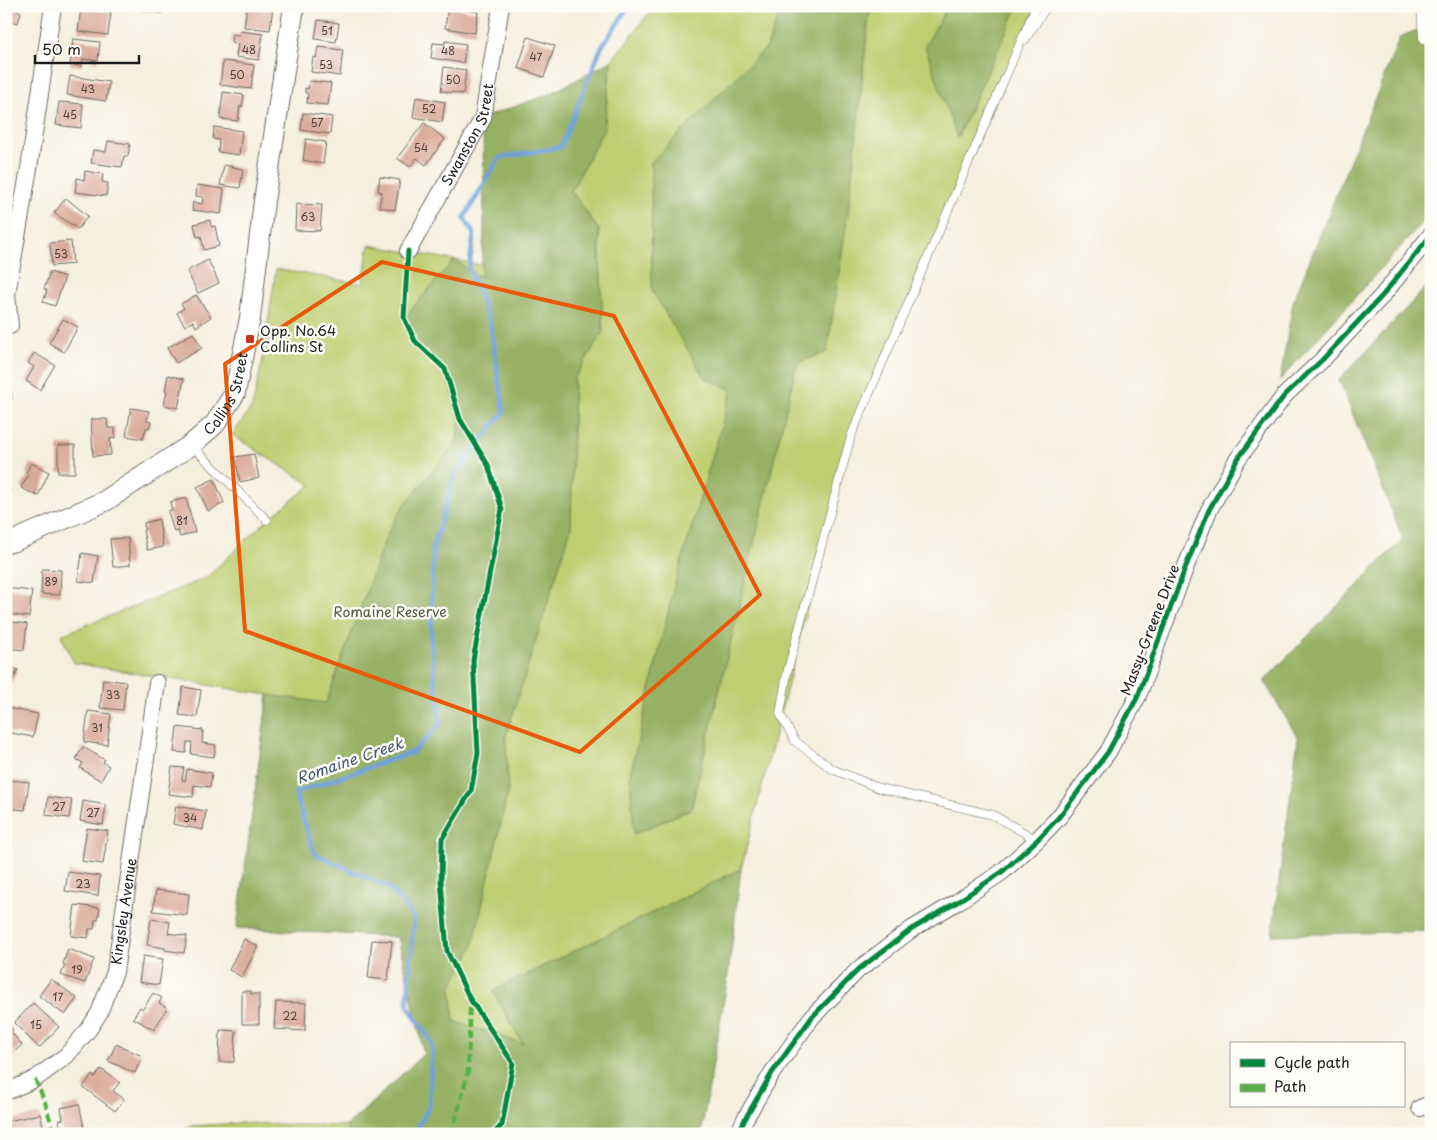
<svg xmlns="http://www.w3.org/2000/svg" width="1437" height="1140" viewBox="0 0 1437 1140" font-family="'Playpen Sans',sans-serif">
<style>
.green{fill:#bece71;stroke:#6d7546}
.forest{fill:#96b163;stroke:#596640}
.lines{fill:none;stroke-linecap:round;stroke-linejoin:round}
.stream{stroke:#6fa1da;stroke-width:4.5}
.building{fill:#daab9b}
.service-casing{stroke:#686660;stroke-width:9}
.minor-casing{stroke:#686660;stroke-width:18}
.tertiary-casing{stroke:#686660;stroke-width:22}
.service{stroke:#fff;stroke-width:8}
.minor{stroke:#fff;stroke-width:16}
.tertiary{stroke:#fff;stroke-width:20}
.quiet{stroke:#55b145;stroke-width:4;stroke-dasharray:8 4;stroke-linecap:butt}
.cycleway-casing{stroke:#fdfcf7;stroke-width:8}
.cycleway{stroke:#00873e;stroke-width:5}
.marked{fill:none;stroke:#e8590c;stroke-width:4;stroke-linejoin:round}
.poi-dot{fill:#c8321e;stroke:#fdfcf7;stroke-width:2}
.labels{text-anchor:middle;stroke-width:5;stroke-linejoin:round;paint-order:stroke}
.number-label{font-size:11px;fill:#4c403c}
.street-label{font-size:14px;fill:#1c1c1c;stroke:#fdfcf7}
.poi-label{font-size:14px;fill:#1c1c1c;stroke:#fdfcf7;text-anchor:start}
.park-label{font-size:14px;fill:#555a3a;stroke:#fdfcf7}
.water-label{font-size:15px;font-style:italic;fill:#415871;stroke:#fdfcf7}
</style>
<rect width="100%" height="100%" fill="#fdfcf7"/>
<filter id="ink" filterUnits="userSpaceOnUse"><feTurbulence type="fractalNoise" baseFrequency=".02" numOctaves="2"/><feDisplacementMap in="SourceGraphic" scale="10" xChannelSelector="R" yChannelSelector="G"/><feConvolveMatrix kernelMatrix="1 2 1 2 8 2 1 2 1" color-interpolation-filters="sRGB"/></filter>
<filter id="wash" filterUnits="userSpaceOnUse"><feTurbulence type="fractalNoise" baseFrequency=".0096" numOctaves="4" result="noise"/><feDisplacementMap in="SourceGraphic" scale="20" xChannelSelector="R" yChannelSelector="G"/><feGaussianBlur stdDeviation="1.12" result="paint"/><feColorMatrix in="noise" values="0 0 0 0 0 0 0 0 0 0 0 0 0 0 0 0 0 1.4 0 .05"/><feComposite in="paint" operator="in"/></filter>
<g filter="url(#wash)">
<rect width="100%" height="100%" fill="#f5efdd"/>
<path class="green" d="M655,6H1036L851,436L741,869L493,991L523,1044L510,1134H177L192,1126L238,1123L347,1126L424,1054L398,937L237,928L268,695L74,663L61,635L206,578L267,520L311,485L232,435L252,407L262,363L276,269L363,284L369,245L601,286L599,230L571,191L604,129L611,61Z"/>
<path class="forest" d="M782,6H870L848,213L827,352L797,363L691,809L634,834L630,775L674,587L732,390L705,378L652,291L651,162L767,47Z
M948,6H1018L957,138L925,46Z
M1431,24V207L1423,222L1280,380L1293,302L1400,37Z
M611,61L604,129L571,191L599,230L603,332L574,379L571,528L506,736L508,791L473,946L451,987L454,1021L523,1044L493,991L741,869L728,976L701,1134H348L347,1126L424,1054L398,937L237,928L268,695L326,703L387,534L402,508L456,444L460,419L445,369L415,341L404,318L454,260L481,277L484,231L483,118L552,93Z
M1431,282V931L1272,935L1298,738L1264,681L1403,539L1339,380Z"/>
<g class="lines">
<path class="stream" d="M414,1134L429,1107L432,1043L407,1005L414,918L390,888L315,854L295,793L413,752L440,724L431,643L433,547L455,474L504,412L490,323L469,269L474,234L464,218L499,158L561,147L601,48L629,6"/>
</g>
<g id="blocks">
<path class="building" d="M6,6H18L17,11L21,12L18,23L6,21Z
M140,6H163L162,13L140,10Z
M247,6H273L270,30L244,27Z
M325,6H344L343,10Z
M448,7L478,12L475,33L445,28Z
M81,8L111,12L108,35L78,31Z
M318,20L339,23L336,42L315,39Z
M240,31L263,34L259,60L236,57L238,44L231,43L232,34L239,35Z
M528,37L555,46L544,77L518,68Z
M73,39L100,42L98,61L83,59L82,66L70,65Z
M445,41L466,44L463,63L431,58L433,43L445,44Z
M318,47L343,50L340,76L311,72L313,57L316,58Z
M223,61L254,65L251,89L220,85Z
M444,67L466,70L463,94L441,91Z
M70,76L109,82L106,101L67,95Z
M309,81L331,83L328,105L307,103L308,93H305V88L308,89Z
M223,92L244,95L242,107L240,106L238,121L220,119Z
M416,97L445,102L442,122L413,117Z
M59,102L83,104L81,128L56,125Z
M303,113L332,117L330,134L301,130Z
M424,123L445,139L426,165L417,158L410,167L397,158Z
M214,127L242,131L239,155L218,152L219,140L213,139Z
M306,139L326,142L323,164L303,160Z
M108,141L130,144L128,156H124L122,167L91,163L93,150L106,152Z
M224,165L243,169L240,188L220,185Z
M85,171L103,174L102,182L108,183L106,196L75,192L77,178L84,180Z
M380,177L400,180L395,210L379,207L382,192L378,191Z
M197,185L224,189L221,214L192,210L193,202L202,204L203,197L196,196Z
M66,198L88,216L78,229L54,213Z
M296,204L322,205L320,231L295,230Z
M210,220L211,227L215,226L219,246L204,250L201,236L197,237L194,224Z
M71,241L73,264L52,266L50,243Z
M208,260L219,283L198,293L187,271Z
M50,272L65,277L55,306L43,302L47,290L44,289Z
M196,295L211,317L196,327L193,321L185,326L177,313L184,308L181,304Z
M63,319L78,327L64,352L49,343Z
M193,333L202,348L176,363L167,348Z
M34,353L55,365L40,390L26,381L34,367L28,363Z
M6,370H8L12,399H6Z
M168,375L184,379L178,408L164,405L167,391H165Z
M131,408L149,411L147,421L151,422L149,428H146L143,439L126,436Z
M91,419H107L108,428H115V438L110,439L111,455L93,456Z
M58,445H75V473H58Z
M254,454L259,478L240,482L235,457Z
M31,463L49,472L38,496L21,488L28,475L26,473Z
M214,479L224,503L208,511L197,487Z
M6,490H11L8,508H6Z
M186,498L195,532L180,537L178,531L174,532L168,511L172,510L170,502Z
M159,519L163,547L147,550L143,530L145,529L144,523Z
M128,538L130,565L113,567L110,539Z
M82,553L98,556L94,583L78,581Z
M42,569L61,570L60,595L41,594Z
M6,588L32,591L29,617L6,614Z
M6,621L27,624L24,650L6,648Z
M6,664L18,670L8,688L6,687Z
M103,679L126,682L123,710L100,708Z
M183,687L201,690L197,717L179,715Z
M8,708L38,714L33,737L6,732Z
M88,711L111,714L107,745L84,742Z
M177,727L203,730L202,743L216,745L214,757L191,754L192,742H187L186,753L174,752Z
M83,747L105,760L103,762L109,766L101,781L80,768L83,763L76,759Z
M172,767L184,768L182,780L185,781L187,769L212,773L210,787L194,785L193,797L168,794Z
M9,780L29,782L25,810L6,808Z
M48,797L72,800L69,818L46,815Z
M83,801L106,805L103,825L80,821Z
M176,806L206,811L203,830L173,824Z
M87,828L108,831L103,864L82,861Z
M68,872L100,876L98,896L65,891Z
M156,890L189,894L187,915L153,911Z
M75,905L100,908L98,920H95L94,929H89L88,938L71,936Z
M151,919L170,922L168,933L187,936L184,953L165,950V948L147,945Z
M244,939L258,946L242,977L229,970Z
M372,940L392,941L388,980L368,978Z
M68,949L94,959L85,983L61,975L65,965L63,964Z
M143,956L163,959L159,985L139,982Z
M51,979L77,998L65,1015L39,996Z
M242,991H251V994H259V1024H242Z
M153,993L162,998L159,1003L167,1008L154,1030L133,1018L140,1007L143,1009Z
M276,1002L306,1003L305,1031L274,1029Z
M33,1003L59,1027L39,1048L14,1023Z
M6,1023L13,1030L11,1032L22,1045L8,1057L6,1055Z
M220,1030L236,1031L234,1062H219Z
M116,1044L142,1056L135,1073L108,1061Z
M101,1069L120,1082L113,1091L124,1099L115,1111L83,1087L92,1075L95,1077Z
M79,1104L85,1131L73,1134H62L59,1120L63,1119L61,1108Z
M40,1114L45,1134H10L8,1121Z"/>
</g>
</g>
<g filter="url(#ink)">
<use href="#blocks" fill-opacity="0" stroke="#686660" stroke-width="1"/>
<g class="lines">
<defs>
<path id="service" d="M1036,6L851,436L787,673L780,714L795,741L832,769L879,788L993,815L1037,840
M1421,6L1423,38L1431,46
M1025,40L1047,6
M192,446L267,520"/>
<g id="minor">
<path id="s1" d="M408,251L483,118L501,6"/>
<path d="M10,326L7,294L29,168L53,6"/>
<path id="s2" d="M6,1092L35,1079L66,1056L89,1029L99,1013L115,972L157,683"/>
<path d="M1420,1108L1431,1104"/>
<path d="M738,1134L745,1119L772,1073L812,1017L859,969L912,929L957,902L1002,872L1037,840L1059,817L1108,752L1138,696L1186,566L1209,510L1237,460L1284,396L1322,360L1382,296L1431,235"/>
</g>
<g id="tertiary">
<path id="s3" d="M6,543L14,541L105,501L191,445L215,424L235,393L250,318L264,201L294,6"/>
</g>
</defs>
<use href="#service" class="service-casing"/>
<use href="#minor" class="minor-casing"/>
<use href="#tertiary" class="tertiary-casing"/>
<use href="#service" class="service"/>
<use href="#minor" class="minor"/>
<use href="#tertiary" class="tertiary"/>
<path class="quiet" d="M6,328L10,326
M35,1079L45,1102L54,1134
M452,1134L468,1072L470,1001"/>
<defs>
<path id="cycleway" d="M408,251L404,318L415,341L445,369L460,419L488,465L502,509L473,660L478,753L471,791L442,839L441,881L447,951L470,999L513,1063L502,1125L493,1134
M738,1134L745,1119L772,1073L812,1017L859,969L912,929L957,902L1002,872L1037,840L1059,817L1108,752L1138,696L1186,566L1209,510L1237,460L1284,396L1322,360L1382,296L1431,235"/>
</defs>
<use href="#cycleway" class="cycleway-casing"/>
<use href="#cycleway" class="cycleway"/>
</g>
</g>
<path class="marked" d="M382,262L614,316L760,595L580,752L245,631L225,364Z"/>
<rect class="poi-dot" x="245" y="334" width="10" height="10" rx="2.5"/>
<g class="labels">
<g class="number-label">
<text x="327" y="35">51</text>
<text x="249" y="54">48</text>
<text x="448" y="55">48</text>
<text x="536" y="61">47</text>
<text x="326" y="69">53</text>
<text x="237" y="79">50</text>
<text x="453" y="84">50</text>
<text x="88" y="93">43</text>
<text x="429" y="113">52</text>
<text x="70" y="119">45</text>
<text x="317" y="127">57</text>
<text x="421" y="152">54</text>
<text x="308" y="221">63</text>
<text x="61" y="258">53</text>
<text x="182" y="525">81</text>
<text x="51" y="586">89</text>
<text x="113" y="699">33</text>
<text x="97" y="732">31</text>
<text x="59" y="811">27</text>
<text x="93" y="817">27</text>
<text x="190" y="822">34</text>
<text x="83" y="888">23</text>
<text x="77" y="974">19</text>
<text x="58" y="1001">17</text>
<text x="290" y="1020">22</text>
<text x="36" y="1029">15</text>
</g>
<g class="street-label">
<text dy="5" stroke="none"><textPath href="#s1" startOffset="132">Swanston Street</textPath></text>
<text dy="5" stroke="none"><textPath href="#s3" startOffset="275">Collins Street</textPath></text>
<text transform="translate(1150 630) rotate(-69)" y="5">Massy-Greene Drive</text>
<text dy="5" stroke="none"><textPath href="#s2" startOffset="230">Kingsley Avenue</textPath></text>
</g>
<g class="poi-label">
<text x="260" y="336">Opp. No.64<tspan x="260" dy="16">Collins St</tspan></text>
</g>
<g class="park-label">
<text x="390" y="617">Romaine Reserve</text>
</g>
<g class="water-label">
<text transform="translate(350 761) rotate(-19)" y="5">Romaine Creek</text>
</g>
</g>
<rect width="1437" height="1140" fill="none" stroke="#fdfcf7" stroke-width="25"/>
<rect x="1230" y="1042" width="175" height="65" fill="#fdfcf7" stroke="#a3a29f"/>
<rect x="1240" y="1059" width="25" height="8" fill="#00873e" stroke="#a3a29f"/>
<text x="1274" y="1068" font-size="15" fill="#1c1c1c">Cycle path</text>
<rect x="1240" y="1084" width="25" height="8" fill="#55b145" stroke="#a3a29f"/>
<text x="1274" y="1092" font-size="15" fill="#1c1c1c">Path</text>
<path d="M35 55v8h104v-8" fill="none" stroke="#1c1c1c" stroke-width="2.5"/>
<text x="42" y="55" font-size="15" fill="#1c1c1c" stroke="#fdfcf7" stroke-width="4" paint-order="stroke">50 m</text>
</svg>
